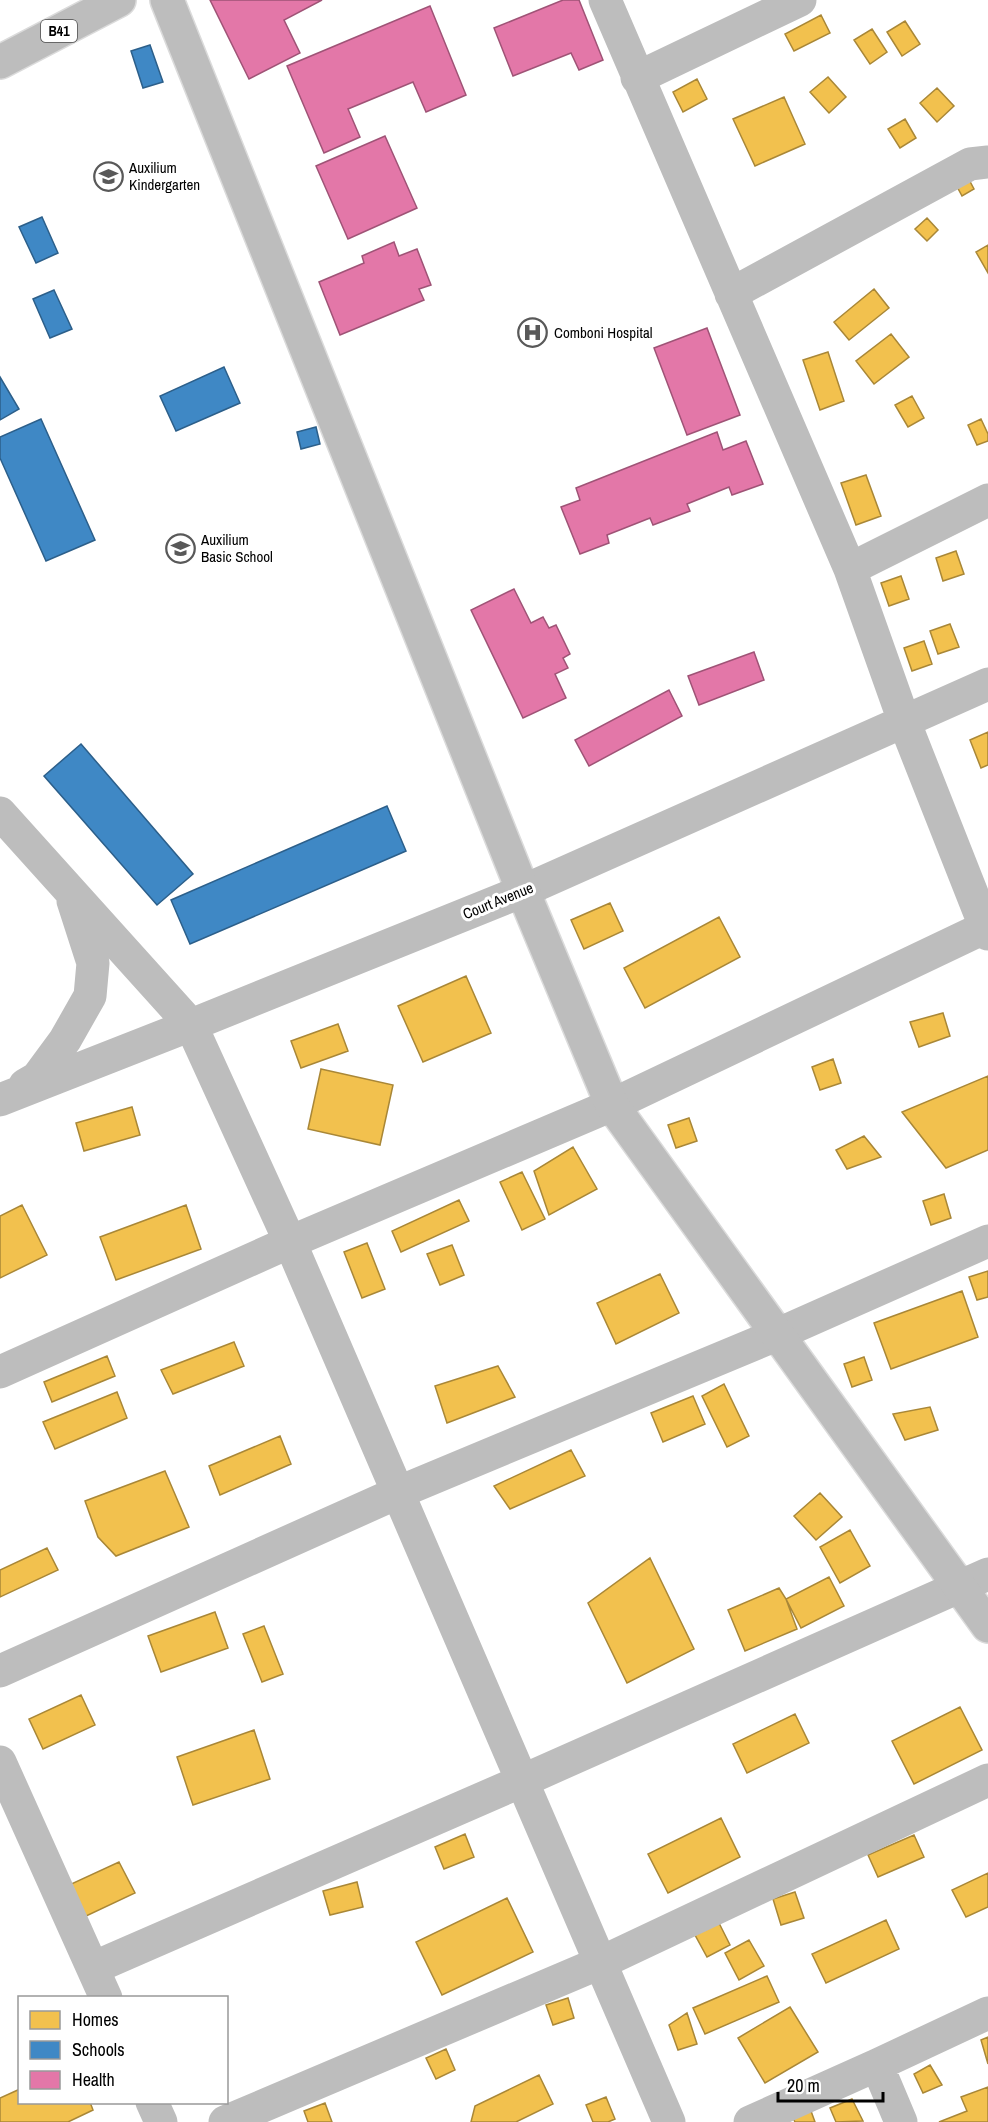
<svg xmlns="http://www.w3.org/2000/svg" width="988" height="2122" viewBox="0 0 988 2122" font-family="'Archivo Narrow',sans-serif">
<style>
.homes{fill:#f2c14e;stroke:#a98737;stroke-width:1.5}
.schools{fill:#3f88c5;stroke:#2c5f8a;stroke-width:1.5}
.health{fill:#e377a8;stroke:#9f5376;stroke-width:1.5}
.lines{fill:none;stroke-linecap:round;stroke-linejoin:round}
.major-casing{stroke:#dbdbdb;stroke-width:36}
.minor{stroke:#bdbdbd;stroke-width:33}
.major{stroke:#bdbdbd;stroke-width:33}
.labels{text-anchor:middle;stroke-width:6;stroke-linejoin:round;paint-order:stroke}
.shield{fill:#fff;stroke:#4c4c4c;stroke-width:1.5}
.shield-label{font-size:14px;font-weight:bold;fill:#000}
.poi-label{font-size:15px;fill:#000;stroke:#fff;text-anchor:start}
.street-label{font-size:15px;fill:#000;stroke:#fff}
</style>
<rect width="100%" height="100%" fill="#fff"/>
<path class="homes" d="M821,15L830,33L794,51L785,34Z
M905,21L920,44L902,56L887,32Z
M872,29L887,52L870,64L854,40Z
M828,77L846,97L829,113L810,92Z
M697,79L707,99L683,112L673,92Z
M937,88L954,106L937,122L920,103Z
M784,97L805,144L755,166L733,119Z
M905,119L916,138L900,148L888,129Z
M966,174L974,189L962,196L954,181Z
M927,218L938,230L927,241L915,229Z
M988,245V273L976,252Z
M874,289L889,308L849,340L834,322Z
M891,334L909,357L874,384L856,361Z
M828,352L844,401L820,410L803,360Z
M912,396L924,418L908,427L895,405Z
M981,419L988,434V441L977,445L968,425Z
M866,475L881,516L856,525L841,483Z
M956,551L964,574L943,581L936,558Z
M901,576L909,599L889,606L881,583Z
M950,624L959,647L938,654L930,631Z
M924,641L932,664L912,671L904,648Z
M988,732V765L981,768L970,740Z
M610,903L623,931L584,949L571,920Z
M719,917L740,957L645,1008L624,968Z
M466,976L491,1033L423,1062L398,1006Z
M943,1013L950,1036L919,1047L910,1022Z
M338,1024L348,1051L301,1068L291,1041Z
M833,1059L841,1083L820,1090L812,1067Z
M321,1069L393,1085L380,1145L308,1129Z
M988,1076V1150L946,1168L902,1112Z
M132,1107L140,1135L84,1151L76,1123Z
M689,1118L697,1141L676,1148L668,1125Z
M864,1136L881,1157L847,1169L836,1150Z
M573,1147L597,1189L549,1215L534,1171Z
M522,1172L545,1219L522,1230L500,1182Z
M944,1194L951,1218L931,1225L923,1201Z
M459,1200L469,1221L401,1252L392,1231Z
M22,1205L47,1255L0,1278V1216Z
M186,1205L201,1249L116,1280L100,1237Z
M367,1243L385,1289L362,1298L344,1252Z
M452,1245L464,1275L440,1285L427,1254Z
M988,1271V1297L977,1300L969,1277Z
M660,1274L679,1313L616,1344L597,1303Z
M962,1291L978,1337L891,1369L874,1323Z
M234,1342L244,1366L173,1394L161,1370Z
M107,1356L115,1376L52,1402L44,1382Z
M864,1357L872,1380L852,1387L844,1364Z
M498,1366L515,1397L447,1423L435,1386Z
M724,1384L749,1436L727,1447L702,1396Z
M117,1392L127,1418L55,1449L43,1422Z
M693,1396L705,1424L663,1442L651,1413Z
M930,1407L938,1430L905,1440L893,1414Z
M280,1436L291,1464L220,1495L209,1466Z
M571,1450L585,1476L510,1509L494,1486Z
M165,1471L189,1527L116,1556L98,1537L85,1501Z
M820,1493L842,1517L816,1540L794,1516Z
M850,1530L870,1566L840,1583L820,1547Z
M47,1548L58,1570L0,1597V1570Z
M650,1558L694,1649L627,1683L588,1603Z
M829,1577L844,1606L801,1628L786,1599Z
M779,1588L786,1599L797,1629L745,1651L728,1610Z
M215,1612L228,1648L161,1672L148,1636Z
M264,1626L283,1674L262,1682L243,1634Z
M81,1695L95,1725L43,1749L29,1719Z
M960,1707L982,1750L914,1784L892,1741Z
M795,1714L809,1743L747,1773L733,1744Z
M254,1730L270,1779L193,1805L177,1757Z
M721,1818L740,1857L668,1893L648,1854Z
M465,1834L474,1857L444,1869L435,1847Z
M914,1835L924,1857L878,1877L868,1855Z
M119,1862L135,1893L84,1917L69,1885Z
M988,1873V1907L966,1917L952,1890Z
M357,1882L363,1907L330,1915L323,1891Z
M795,1892L804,1918L781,1925L773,1899Z
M507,1898L533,1952L442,1995L416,1942Z
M886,1920L899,1949L826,1983L812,1954Z
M719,1923L730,1945L707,1957L695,1935Z
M749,1940L764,1966L739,1980L725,1953Z
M767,1976L779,2002L705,2034L693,2008Z
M568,1998L574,2018L553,2025L546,2005Z
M790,2007L818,2052L765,2083L738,2038Z
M687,2013L697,2044L678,2050L669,2025Z
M988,2037V2064L981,2040Z
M446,2049L455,2070L436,2079L426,2058Z
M930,2065L942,2085L923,2093L914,2074Z
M539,2075L553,2104L516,2122H471L475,2106Z
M988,2087V2122H939L967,2111L961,2097Z
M20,2089V2102H90L93,2110L68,2122H0V2098Z
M606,2097L615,2119L608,2122H593L586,2105Z
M852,2099L863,2121L836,2122L830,2108Z
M325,2103L332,2122H308L304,2111Z
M811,2111L815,2122H795L793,2118Z"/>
<path class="schools" d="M150,45L163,82L143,88L131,51Z
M42,217L58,253L36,263L19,227Z
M54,290L72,329L50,338L33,299Z
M224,367L240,403L176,431L160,396Z
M0,377L19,409L0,420Z
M41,419L95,540L46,561L0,458V437Z
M316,427L320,444L301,449L297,432Z
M81,744L193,874L157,905L44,776Z
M387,806L406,851L190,944L171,900Z"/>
<path class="health" d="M210,0H322L284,20L300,53L249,79Z
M563,0H579L603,60L579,70L571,53L513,76L494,28Z
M430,6L466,95L426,112L413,82L348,109L360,137L324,153L287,66Z
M385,136L417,208L348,239L316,166Z
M394,242L399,256L417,249L431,285L419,289L424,300L340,335L319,282L364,263L362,256Z
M707,328L740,415L687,435L654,348Z
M717,432L723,450L746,441L763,484L732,495L729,487L687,504L690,511L653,525L650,518L607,535L609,543L580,554L561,507L580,500L576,488Z
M514,589L531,623L543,617L549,628L556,625L570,654L563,658L568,668L555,674L566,698L523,718L471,610Z
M754,652L764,680L699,705L688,676Z
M669,690L682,716L589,766L575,740Z"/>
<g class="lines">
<defs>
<path id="major" d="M167,0L523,891L612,1105L988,1626
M0,62L119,0"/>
</defs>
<use href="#major" class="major-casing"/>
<path class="minor" d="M605,0L850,569L904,721L988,934
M637,78L800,0
M731,294L970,164L988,162
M850,569L988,500
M0,813L191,1025L290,1242L669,2122
M25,1085L37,1078L65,1040L90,996L93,963L73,901
M0,1100L191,1025L523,891L988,684
M0,1372L290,1242L612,1105L988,926
M0,1671L397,1493L776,1335L988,1241
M0,1762L106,1998
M93,1968L522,1781L988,1574
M877,2065L901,2122
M152,2102L161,2122
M225,2122L602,1962L988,1780
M750,2122L877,2065L988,2013"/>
<use href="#major" class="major"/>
</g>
<defs>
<symbol id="school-ring" viewBox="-11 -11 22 22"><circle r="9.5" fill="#fff" stroke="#595959" stroke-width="1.5"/><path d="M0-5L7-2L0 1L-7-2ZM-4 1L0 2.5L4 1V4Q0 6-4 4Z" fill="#595959"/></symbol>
<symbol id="hospital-ring" viewBox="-11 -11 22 22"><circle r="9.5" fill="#fff" stroke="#595959" stroke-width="1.5"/><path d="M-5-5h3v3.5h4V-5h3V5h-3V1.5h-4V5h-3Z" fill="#595959"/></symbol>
<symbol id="university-ring" viewBox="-11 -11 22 22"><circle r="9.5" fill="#fff" stroke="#595959" stroke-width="1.5"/><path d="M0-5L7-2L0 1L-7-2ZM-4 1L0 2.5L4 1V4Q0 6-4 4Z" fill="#595959"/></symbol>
</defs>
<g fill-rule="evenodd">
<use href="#school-ring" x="92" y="160" width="33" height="33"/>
<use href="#hospital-ring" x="516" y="316" width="33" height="33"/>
<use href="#university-ring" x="164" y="532" width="33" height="33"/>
</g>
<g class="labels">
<rect class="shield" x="41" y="20" width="36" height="22" rx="4.5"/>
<g class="shield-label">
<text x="59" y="36">B41</text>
</g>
<g class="poi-label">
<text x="129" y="173">Auxilium<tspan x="129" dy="17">Kindergarten</tspan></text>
<text x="554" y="338">Comboni Hospital</text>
<text x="201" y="545">Auxilium<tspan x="201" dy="17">Basic School</tspan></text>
</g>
<g class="street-label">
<text transform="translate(498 901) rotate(-22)" y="5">Court Avenue</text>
</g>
</g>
<rect x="18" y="1996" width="210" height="108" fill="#ffffff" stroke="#999999" stroke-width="1.5"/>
<rect x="30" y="2011" width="30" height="18" fill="#f2c14e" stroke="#999999" stroke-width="1.5"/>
<text x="72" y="2026" font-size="18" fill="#000000">Homes</text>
<rect x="30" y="2041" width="30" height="18" fill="#3f88c5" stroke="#999999" stroke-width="1.5"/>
<text x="72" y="2056" font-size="18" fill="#000000">Schools</text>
<rect x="30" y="2071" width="30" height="18" fill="#e377a8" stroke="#999999" stroke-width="1.5"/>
<text x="72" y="2086" font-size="18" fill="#000000">Health</text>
<path d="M778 2092v9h105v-9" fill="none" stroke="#000000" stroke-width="3"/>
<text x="787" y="2092" font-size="18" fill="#000000" stroke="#ffffff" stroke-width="4.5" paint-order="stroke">20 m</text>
</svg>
